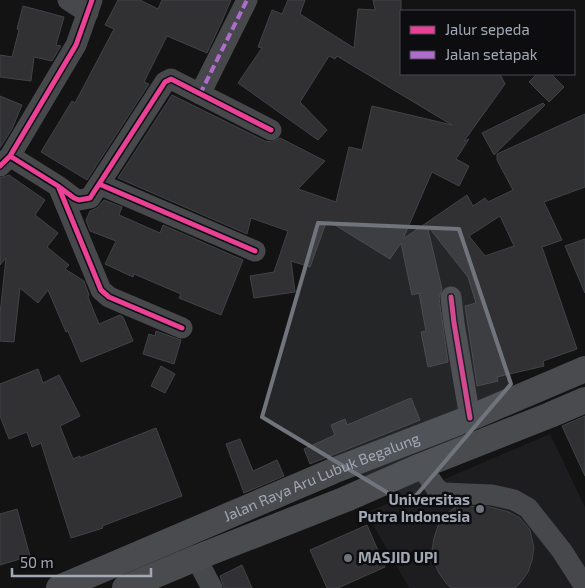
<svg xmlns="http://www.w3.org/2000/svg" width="585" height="588" viewBox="0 0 585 588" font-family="'Exo 2',sans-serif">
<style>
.built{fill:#1d1d1f}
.building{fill:#313133;stroke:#414347;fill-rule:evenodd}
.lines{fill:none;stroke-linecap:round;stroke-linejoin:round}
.minor{stroke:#47484c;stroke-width:21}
.major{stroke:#494b4e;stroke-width:26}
.quiet{stroke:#b06ccc;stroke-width:4;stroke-dasharray:8 4;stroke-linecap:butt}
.cycleway-casing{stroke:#0d0d0f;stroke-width:8}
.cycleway{stroke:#ea4096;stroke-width:5}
.marked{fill:#70747d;fill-opacity:0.2;stroke:#70747d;stroke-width:4;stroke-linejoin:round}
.poi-dot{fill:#70747d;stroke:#0d0d0f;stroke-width:2}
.labels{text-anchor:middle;stroke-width:5;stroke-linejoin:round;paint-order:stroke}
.street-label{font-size:15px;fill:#a2a9b6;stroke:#0d0d0f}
.poi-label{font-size:15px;font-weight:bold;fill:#a2a9b6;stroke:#0d0d0f;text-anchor:end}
</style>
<rect width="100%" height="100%" fill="#131313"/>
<path class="built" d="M550,434L585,507V588H409L375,528L370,511Z"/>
<path class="building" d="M118,0H140L158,9L162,0H231L222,21L207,53L167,36L144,82L149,84L87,180L41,152L72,101L75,103L114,29L105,25Z
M288,0H305L300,14L354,48L358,9L375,10L373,0H401V74H500L505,84L464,141L469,139L456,159L469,166L459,186L432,172L403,239L467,195L473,206L485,198L488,202L513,190L497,160V154L585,114V187L544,202L562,240L542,247L577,349L543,361L544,366L497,377L498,381L477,386L465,306L476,303L468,277L427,225L442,289L439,298L448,362L428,367L421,332L426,331L419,293L412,295L401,243L390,259L327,220L310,267L291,261L295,292L254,298L250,276L274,272L288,231L251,218L247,234L118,178L172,95L265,141L272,142L280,138L325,161L298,189L336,202L349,147L362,150L372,106L452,125L337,56L335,59L329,56L300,102L327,130L318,140L238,83L262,48L258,47L272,10L282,14ZM500,216L514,246L485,256L469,236Z
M23,6L64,17L56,45L61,46L52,61L34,57L31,81L0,77V55L12,57L19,30L17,29Z
M537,74H551L564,87L549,102L529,82Z
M0,96L22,105L12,129L0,148Z
M543,103L545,105L494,155L482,133Z
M9,175L45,200L35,215L58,233L47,247L69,265L65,269L84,281L89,295L88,297L99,324L120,315L123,317L133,341L81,362L68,331L66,332L48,290L38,303L20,288L14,342L0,341V314L6,258L0,265V178Z
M104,200L122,207L119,215L160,233L163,225L243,260L221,315L179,298L181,294L134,274L133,277L105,264L116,241L90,231L86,220L90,211L97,208Z
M585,239V293L565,246Z
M156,331L181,340L174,364L143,354L149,334L155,336Z
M161,366L175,374L165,393L151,386Z
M38,369L43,383L59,375L80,416L60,426L73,459L80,456V458L156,428L182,496L102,526L103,528L71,538L41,443L32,447L27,432L9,439L0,416V384Z
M411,398L420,420L310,464L304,449L335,435L331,425L345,419L347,425Z
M585,416V476L562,426Z
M240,439L253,471L277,460L284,476L244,493L226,444Z
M457,506L490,507L509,512L520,518L530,530L534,548L532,560L528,572L521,582L515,588H451L446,583L439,573L434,562L432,550L434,538L438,526L445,516L455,507L458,512Z
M17,509L30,556L0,565V514Z
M367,525L385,567L338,588H327L310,550Z
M242,565L252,588H224L220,576Z"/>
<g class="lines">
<path class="minor" d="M68,0L88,13
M200,94L247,0
M10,156L58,186L74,198L79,200L90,198L165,82L171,79L271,130
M0,166L10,156L76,45L92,0
M99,184L255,251
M58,186L101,290L109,297L182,328
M451,297L454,323L470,418
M421,466L436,488L443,493L492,495L514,500L528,508L562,551L585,587
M196,558L212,588"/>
<g class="major">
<path id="s1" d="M59,588L333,471L470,418L585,369"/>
<path d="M125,588L196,558L346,499L421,466L550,415L585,400"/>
</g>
<path class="quiet" d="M200,94L247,0"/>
<defs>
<path id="cycleway" d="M10,156L58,186L74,198L79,200L90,198L165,82L171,79L271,130
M0,166L10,156L76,45L92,0
M99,184L255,251
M59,188L101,290L109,297L182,328
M451,297L454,323L470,418"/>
</defs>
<use href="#cycleway" class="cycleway-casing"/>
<use href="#cycleway" class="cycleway"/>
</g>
<path class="marked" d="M318,223L459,229L511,384L408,505L262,417Z"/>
<g class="poi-dot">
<circle cx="480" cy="509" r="5"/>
<circle cx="348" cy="558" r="5"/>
</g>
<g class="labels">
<g class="street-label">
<text dy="5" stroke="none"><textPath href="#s1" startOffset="285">Jalan Raya Aru Lubuk Begalung</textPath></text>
</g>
<g class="poi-label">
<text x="470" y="505">Universitas<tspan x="470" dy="17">Putra Indonesia</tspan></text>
<text x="358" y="563" text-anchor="start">MASJID UPI</text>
</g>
</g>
<rect x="400" y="10" width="175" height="65" fill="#0d0d0f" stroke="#494b52"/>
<rect x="410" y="26" width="25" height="8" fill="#ea4096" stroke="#494b52"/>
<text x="445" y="35" font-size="15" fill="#a2a9b6">Jalur sepeda</text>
<rect x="410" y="51" width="25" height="8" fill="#b06ccc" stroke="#494b52"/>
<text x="445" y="60" font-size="15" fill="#a2a9b6">Jalan setapak</text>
<path d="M12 568v8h139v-8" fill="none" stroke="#a2a9b6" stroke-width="2.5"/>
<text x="20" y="568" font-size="15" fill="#a2a9b6" stroke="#0d0d0f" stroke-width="4" paint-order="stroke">50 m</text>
</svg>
